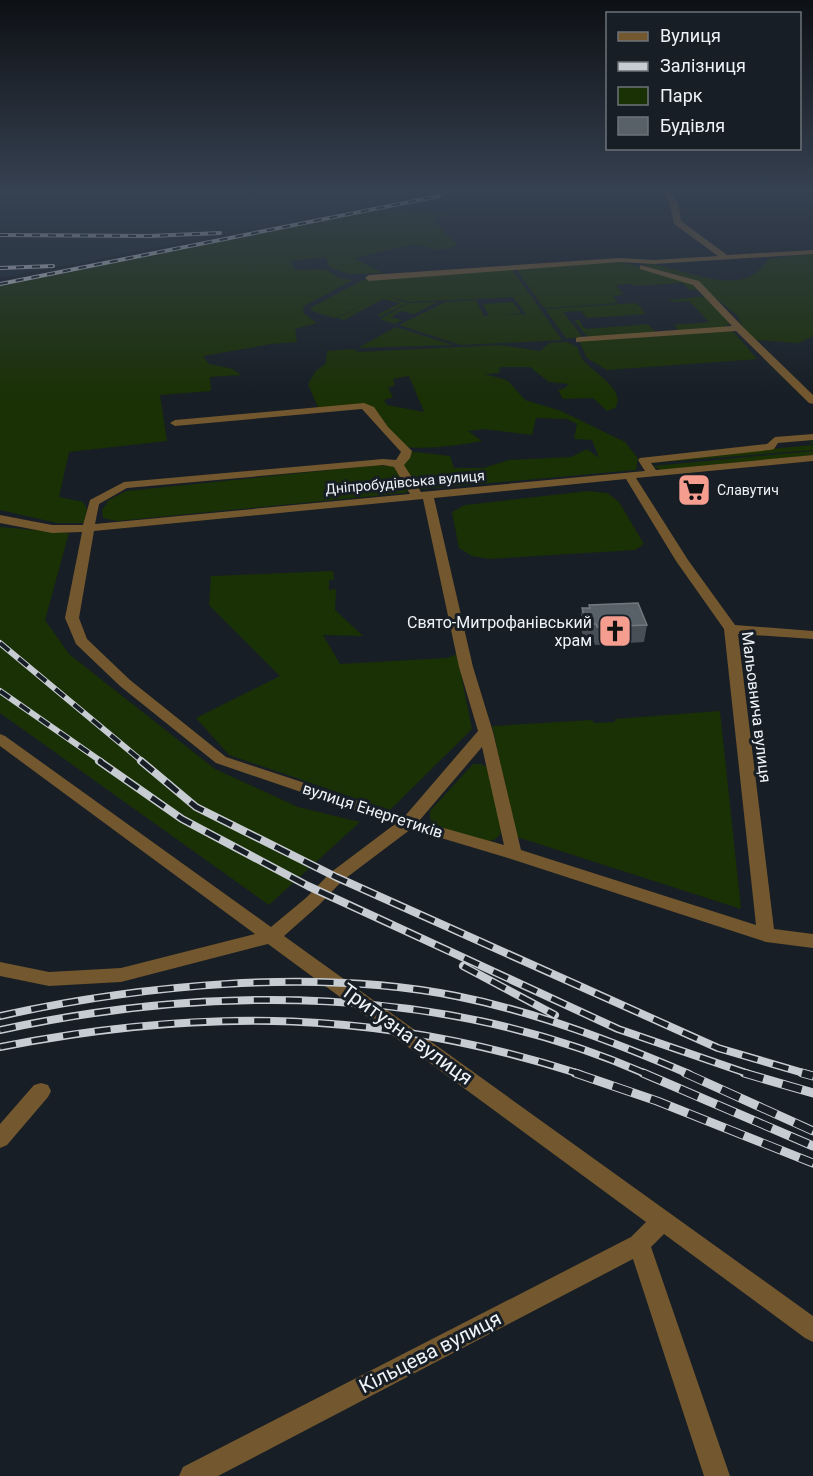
<svg xmlns="http://www.w3.org/2000/svg" width="813" height="1476" viewBox="0 0 813 1476" font-family="Roboto,sans-serif">
<style>
.built{fill:#1d2833}
.green{fill:#1a3005;fill-rule:evenodd}
.lines{fill:none;stroke-linecap:round;stroke-linejoin:round}
.minor{fill:#73572e;fill-rule:evenodd}
.rail-far3-casing{stroke:#c7ccd2;stroke-width:4}
.rail-far2-casing{stroke:#c7ccd2;stroke-width:6}
.rail-far1-casing{stroke:#c7ccd2;stroke-width:8}
.rail-casing{stroke:#c7ccd2;stroke-width:9}
.rail-far3{stroke:#171e25;stroke-width:2;stroke-dasharray:8;stroke-linecap:butt}
.rail-far2{stroke:#171e25;stroke-width:4;stroke-dasharray:12;stroke-linecap:butt}
.rail-far1{stroke:#171e25;stroke-width:5;stroke-dasharray:16;stroke-linecap:butt}
.rail{stroke:#171e25;stroke-width:7;stroke-dasharray:20;stroke-linecap:butt}
.wall{fill:#484f56}
.building{fill:#596168;stroke:#71787e;stroke-width:1.5}
.labels{text-anchor:middle;stroke-width:6;stroke-linejoin:round;paint-order:stroke}
.far-street-label{font-size:14px;fill:#eef3f8;stroke:#171e25}
.far-poi-label{font-size:14px;fill:#eef3f8;stroke:#171e25;text-anchor:start}
.poi-label{font-size:16px;fill:#eef3f8;stroke:#171e25;text-anchor:end}
.street-label{font-size:16px;fill:#eef3f8;stroke:#171e25}
.near-street-label{font-size:20px;fill:#eef3f8;stroke:#171e25}
</style>
<rect width="100%" height="100%" fill="#171e25"/>
<path class="built" d="M0,189H429L413,198L0,278Z"/>
<path class="green" d="M384,207L387,210L451,214L433,220L458,246L439,250L414,244L354,258L383,273L350,274L330,268L326,257L291,261L294,270L325,269L339,278L353,280L304,306L303,313L317,323L295,329L297,342L271,344L203,356L209,364L233,369L241,375L210,377L211,391L160,395L167,441L69,452L59,497L83,502L87,509L84,523H57L0,510V284Z
M813,253V336L799,343L755,340L744,331L737,315L691,279L648,267L643,263C682,265 742,304 768,259Z
M622,262L687,280L694,284L698,290H690L682,283L634,286L632,284L616,285L624,295L613,296L618,303L544,308L515,268Z
M512,269L562,340L461,345L399,325L445,302L476,300L484,316H489L483,304L513,302L521,313L501,315L526,314L513,297L410,302L383,295L408,303L381,316L377,315L400,303L383,299L344,320L337,318L374,300L335,318L314,312L310,308L361,281L369,278Z
M706,296L730,324L723,327L679,331L674,325L709,322L689,301L672,302L669,300Z
M438,302L414,314L401,311L391,317L402,320L395,324L380,319L409,303Z
M637,303L646,314L587,318L581,311L563,312L581,335L579,338H566L545,309Z
M574,320H579L584,328L588,329L648,324L655,332L592,337L586,335Z
M396,327L453,345L358,348Z
M732,330L757,359L607,370L587,358L579,341Z
M567,342L577,347C579,351 580,356 583,360C593,372 627,390 615,408L607,411L593,398L563,399L558,390L565,388L569,384L549,382L530,367H500L499,373L484,374L507,380L525,400L561,411L625,442L638,458L636,470L413,490L398,464L407,451L450,456L454,468H483L509,460L571,457L587,449L599,458L592,440L574,439L577,424L567,419L536,418L532,435L484,429L468,431L482,441C454,446 431,449 403,447L364,406L319,410L308,384L316,371L326,363L327,351L353,349L359,352L499,345L540,351L550,343ZM409,376L424,412L387,405L384,400L393,397L388,388L395,385L393,379Z
M810,441H813V450L651,463L656,460L813,445Z
M813,451V455L661,470L653,466Z
M379,465L396,467L410,490L404,493L117,521L103,518L102,510L109,500L126,491Z
M588,491L607,493L619,502L644,544L635,550L489,559L472,556L459,548L452,512L465,505Z
M0,527L69,533L45,620L69,654L215,769L298,807L360,822L269,905L0,713Z
M333,571L334,580H329V590L336,589L335,610L363,636L323,635L340,664L447,658L457,654L472,729L390,810L229,755L196,718L280,676L209,605L211,576Z
M720,711L741,909L517,837L492,726L592,720L594,723L615,722V719Z
M473,764H481L487,767L501,828L500,835C497,838 494,841 488,841C481,842 439,829 433,824C430,821 430,816 430,811Z"/>
<g class="lines">
<path class="minor" d="M662,189H670L678,204L681,221L727,255L813,250V254L654,264L620,262L369,281L365,278L369,275L620,258L654,260L718,256L674,224L670,204Z
M640,265L699,281L742,326L813,395V404L809,403L736,331L576,342V338L579,337L732,326L693,285L640,269Z
M364,403L374,407L388,427L412,451L410,458L404,465L421,492L645,471L638,460L640,458L767,444L775,437L813,434V440L778,443L774,449L770,450L651,463L656,470L813,455V461L636,478L688,560L735,625L813,631V639L738,634L774,929L813,934V948L766,942L508,858L411,829L342,881L319,905L284,936L813,1316V1342L805,1338L664,1234L651,1247L730,1476H704L633,1259L218,1476H179L183,1467L631,1237L646,1222L268,944L121,982L49,986L0,976V962L49,972L121,968L255,934L0,746V734L5,736L271,927L307,897L330,873L395,824L216,763L120,686L76,644L65,618L82,532L52,533L0,523V515L52,525H83L90,500L124,482L383,459L396,460L401,452L362,409L175,426L170,423L175,420ZM383,465L394,467L410,494L95,524L99,504L127,488ZM626,479L676,561L724,629L756,925L521,850L493,732L473,667L434,498ZM423,499L459,667L478,731L405,816L226,757L130,680L87,639L79,618L94,531ZM482,747L504,845L419,821Z
M41,1083L48,1085L51,1091L48,1097L7,1145L0,1148V1124L34,1085Z"/>
<defs>
<path id="rail-far3" d="M0,235L149,236L220,233
M0,268L53,266
M0,284L439,196"/>
<path id="rail-far2" d="M0,643L143,762
M0,691L102,762"/>
<path id="rail-far1" d="M99,761L182,819L308,886L618,1029L749,1074
M141,761L196,807L336,877L718,1048L807,1074
M463,966L555,1015
M0,1016C140,985 315,968 456,996C537,1012 614,1042 689,1074
M0,1030C213,984 444,985 646,1074
M0,1047C205,1007 381,1010 580,1074"/>
<path id="rail" d="M575,1073L657,1101L813,1163
M643,1073L813,1146
M685,1073L813,1131
M744,1073L813,1093
M802,1073L813,1076"/>
</defs>
<use href="#rail-far3" class="rail-far3-casing"/>
<use href="#rail-far2" class="rail-far2-casing"/>
<use href="#rail-far1" class="rail-far1-casing"/>
<use href="#rail" class="rail-casing"/>
<use href="#rail-far3" class="rail-far3"/>
<use href="#rail-far2" class="rail-far2"/>
<use href="#rail-far1" class="rail-far1"/>
<use href="#rail" class="rail"/>
</g>
<path class="wall" d="M589,605L647,625L644,642L595,645L594,642H585L580,626L582,608H589Z"/>
<path class="building" d="M638,603L647,625L597,627L596,624H587L582,608H590L589,605Z"/>
<linearGradient id="sky" x2="0" y2="1"><stop stop-color="#0d1014"/><stop offset="0.48" stop-color="#364151"/><stop offset="1" stop-color="#364151" stop-opacity="0"/></linearGradient>
<rect width="813" height="396" fill="url(#sky)"/>
<defs>
<symbol id="supermarket-square" viewBox="-11 -11 22 22"><rect x="-9" y="-9" width="18" height="18" rx="4" fill="#f59d8f" stroke="#171e25"/><path d="M-6-5.5h2.5l.6 2H6L4.5 2H-2.5L-4.4-4H-6ZM-1.5 3.2a1.3 1.3 0 1 0 .1 0ZM3 3.2a1.3 1.3 0 1 0 .1 0Z" fill="#111"/></symbol>
<symbol id="church-square" viewBox="-11 -11 22 22"><rect x="-9" y="-9" width="18" height="18" rx="4" fill="#f59d8f" stroke="#171e25"/><path d="M-1.2-6h2.4v3.5h3.3v2.4h-3.3V6h-2.4V-.1h-3.3v-2.4h3.3Z" fill="#111"/></symbol>
</defs>
<g fill-rule="evenodd">
<use href="#supermarket-square" x="675" y="471" width="38" height="38"/>
<use href="#church-square" x="596" y="612" width="38" height="38"/>
</g>
<g class="labels">
<g class="far-street-label">
<text transform="translate(405 482) rotate(-5)" y="5">Дніпробудівська вулиця</text>
</g>
<g class="far-poi-label">
<text x="717" y="495">Славутич</text>
</g>
<g class="poi-label">
<text x="592" y="628">Свято-Митрофанівський<tspan x="592" dy="18">храм</tspan></text>
</g>
<g class="street-label">
<text transform="translate(757 707) rotate(83)" y="6">Мальовнича вулиця</text>
<text transform="translate(373 810) rotate(18)" y="6">вулиця Енергетиків</text>
</g>
<g class="near-street-label">
<text transform="translate(407 1034) rotate(36)" y="7">Тритузна вулиця</text>
<text transform="translate(430 1352) rotate(-27)" y="7">Кільцева вулиця</text>
</g>
</g>
<rect x="606" y="12" width="195" height="138" fill="#171e25" stroke="#6d7379" stroke-width="1.5"/>
<rect x="618" y="32" width="30" height="9" fill="#73572e" stroke="#6d7379" stroke-width="1.5"/>
<text x="660" y="42" font-size="18" fill="#eef3f8">Вулиця</text>
<rect x="618" y="62" width="30" height="9" fill="#c7ccd2" stroke="#6d7379" stroke-width="1.5"/>
<text x="660" y="72" font-size="18" fill="#eef3f8">Залізниця</text>
<rect x="618" y="87" width="30" height="18" fill="#1a3005" stroke="#6d7379" stroke-width="1.5"/>
<text x="660" y="102" font-size="18" fill="#eef3f8">Парк</text>
<rect x="618" y="117" width="30" height="18" fill="#596168" stroke="#6d7379" stroke-width="1.5"/>
<text x="660" y="132" font-size="18" fill="#eef3f8">Будівля</text>
</svg>
